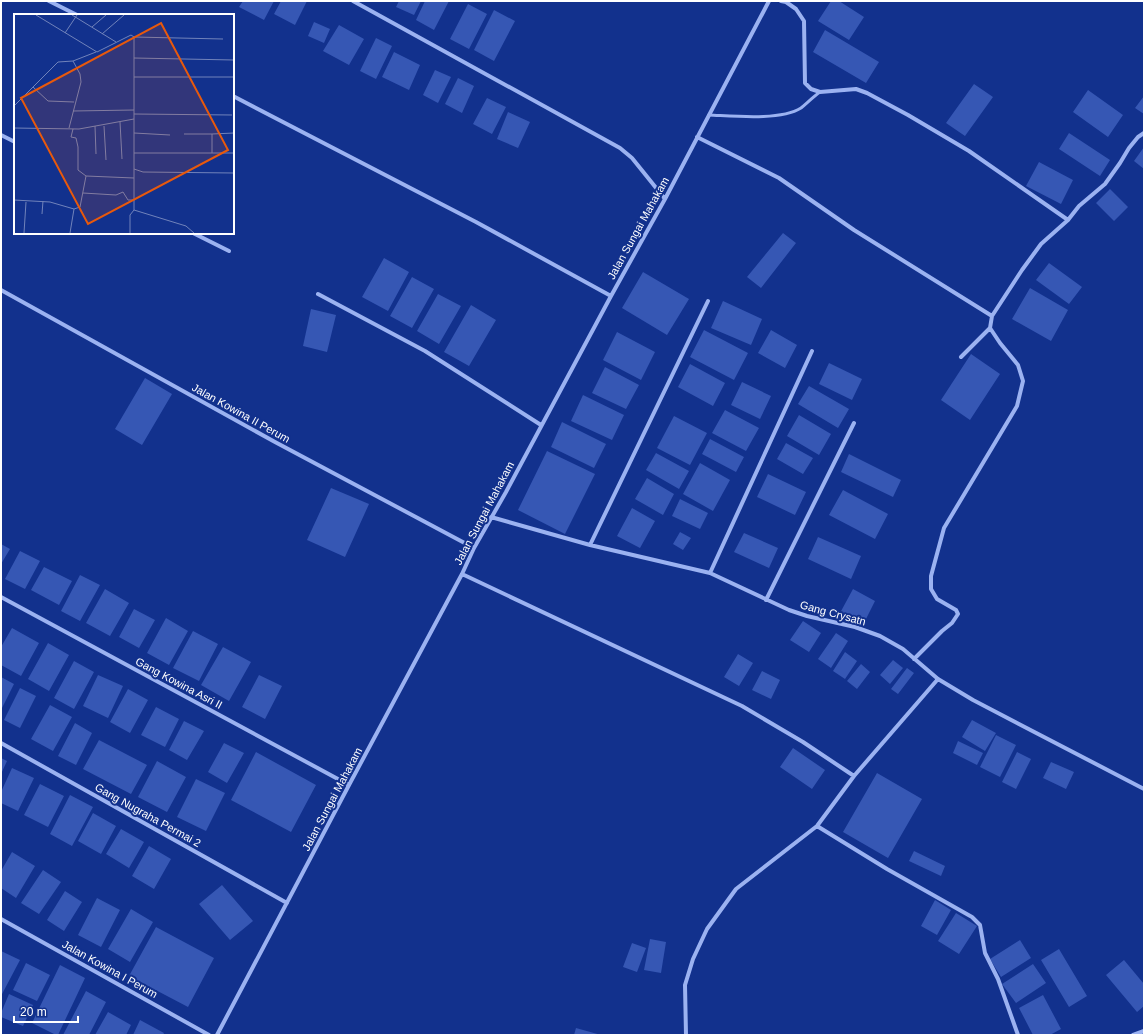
<svg xmlns="http://www.w3.org/2000/svg" width="1145" height="1036" viewBox="0 0 1145 1036" font-family="Helvetica,sans-serif">
<style>
.building{fill:#3657b4}
.lines{fill:none;stroke-linecap:round;stroke-linejoin:round}
.service{stroke:#9bb2f1;stroke-width:3}
.minor{stroke:#9bb2f1;stroke-width:4}
.labels{text-anchor:middle;stroke-width:4;stroke-linejoin:round;paint-order:stroke}
.street-label{font-size:11px;fill:#fff;stroke:#12318d}
.inset-road{fill:none;stroke:#7183bb;stroke-width:1}
.view{fill:#e8590c;fill-opacity:0.15;stroke:#e8590c;stroke-width:2}
.inset-edge{fill:none;stroke:#fff;stroke-width:2}
</style>
<rect width="100%" height="100%" fill="#12318d"/>
<path class="building" d="M243,1H274L264,20L239,7Z
M281,1H307L295,25L274,14Z
M399,1H421L414,15L396,7Z
M425,1H449L434,30L416,20Z
M831,1H839L864,17L849,40L818,21Z
M468,4L487,14L469,49L450,39Z
M494,10L515,21L494,61L474,50Z
M314,22L330,29L324,43L308,36Z
M339,25L364,39L349,65L323,51Z
M825,30L879,62L866,83L813,52Z
M376,38L392,46L376,79L360,71Z
M394,52L420,65L409,90L382,77Z
M435,70L451,77L438,103L423,95Z
M458,78L474,86L462,113L445,104Z
M974,84L993,97L965,136L946,123Z
M1088,90L1123,115L1108,137L1073,112Z
M1144,96V114L1135,108Z
M487,98L506,107L492,134L473,124Z
M508,112L530,122L518,148L497,139Z
M1069,133L1110,160L1100,176L1059,149Z
M1144,147V169L1134,161Z
M1039,162L1073,180L1061,204L1026,186Z
M1110,189L1128,207L1114,221L1096,203Z
M783,233L796,243L761,288L747,277Z
M384,258L409,272L388,311L362,297Z
M1049,263L1082,287L1069,304L1036,280Z
M643,272L689,299L667,335L622,308Z
M412,277L434,289L412,328L390,316Z
M1030,288L1068,310L1051,341L1012,319Z
M438,294L461,306L439,344L417,331Z
M723,301L762,319L751,345L711,328Z
M471,305L496,320L469,366L444,352Z
M311,309L336,315L327,352L303,346Z
M704,330L748,353L734,380L690,357Z
M771,330L797,345L785,368L758,353Z
M617,332L655,352L641,380L603,360Z
M971,354L1000,374L970,420L941,400Z
M829,363L862,379L852,400L819,384Z
M690,364L725,383L713,406L678,387Z
M605,367L639,385L626,409L592,393Z
M145,378L172,394L142,445L115,429Z
M742,382L771,396L760,419L731,405Z
M809,386L849,409L838,428L798,404Z
M583,395L624,415L612,440L571,421Z
M725,410L759,428L746,451L712,433Z
M799,415L831,434L819,455L787,436Z
M674,416L707,433L690,465L657,448Z
M562,422L606,444L594,468L551,447Z
M710,439L744,457L736,472L702,454Z
M786,443L813,458L803,474L777,459Z
M547,451L595,474L565,534L518,510Z
M656,453L689,471L679,489L646,470Z
M849,454L901,480L893,497L841,472Z
M700,463L730,480L713,511L683,494Z
M768,474L806,492L795,515L757,497Z
M647,478L674,494L663,515L635,499Z
M331,488L369,504L345,557L307,540Z
M843,490L888,514L875,539L829,515Z
M680,499L708,513L700,529L672,516Z
M632,508L655,521L640,548L617,536Z
M680,532L691,538L683,550L673,544Z
M744,533L778,548L769,568L734,552Z
M818,537L861,556L851,579L808,559Z
M1,544L10,549L1,564Z
M20,551L40,561L25,589L5,579Z
M44,567L72,581L59,605L31,590Z
M80,575L100,585L80,621L61,611Z
M105,589L129,603L110,636L86,623Z
M853,589L875,601L863,625L840,613Z
M134,609L155,620L139,648L119,637Z
M166,618L188,631L169,665L147,653Z
M803,621L821,633L809,652L790,640Z
M12,628L39,643L21,676L1,665V647Z
M193,631L218,644L199,681L173,668Z
M836,633L848,641L831,668L818,659Z
M48,643L69,655L49,691L28,679Z
M223,647L251,662L229,701L201,685Z
M845,652L857,661L845,679L833,671Z
M738,654L753,663L739,686L724,677Z
M893,660L903,668L890,684L880,675Z
M74,661L94,672L74,709L54,698Z
M861,664L870,672L857,689L847,681Z
M907,668L914,673L898,694L891,689Z
M762,671L780,680L771,699L752,690Z
M98,675L123,686L108,718L83,706Z
M259,675L282,686L265,719L242,707Z
M1,677L14,684L1,710Z
M20,688L36,696L20,728L4,720Z
M128,689L148,700L130,733L110,722Z
M50,705L72,717L53,751L31,739Z
M156,707L179,719L165,747L141,735Z
M972,720L996,733L985,751L962,737Z
M184,721L204,731L187,760L169,750Z
M75,723L92,733L76,765L58,756Z
M996,735L1016,745L1000,777L980,767Z
M99,740L147,765L131,794L83,769Z
M958,741L983,753L977,765L953,753Z
M224,743L244,753L227,783L208,772Z
M793,748L825,770L812,789L780,767Z
M256,752L316,785L291,832L231,800Z
M1017,752L1031,759L1016,789L1002,782Z
M1,758L7,761L1,774Z
M157,761L186,777L167,812L138,797Z
M1051,762L1074,772L1066,789L1043,778Z
M12,768L34,778L18,811L1,803V792Z
M877,773L922,799L888,858L843,832Z
M196,779L225,793L206,831L177,817Z
M40,784L64,796L48,827L24,815Z
M70,795L93,807L72,846L50,834Z
M93,813L116,826L101,854L78,841Z
M121,829L144,842L129,868L106,854Z
M149,846L171,859L154,889L132,876Z
M914,851L945,866L941,876L909,861Z
M12,852L35,866L16,898L1,888V871Z
M43,870L61,882L39,914L21,903Z
M222,885L253,921L230,940L199,904Z
M65,891L82,902L64,931L47,920Z
M97,898L120,910L101,947L78,935Z
M935,900L951,910L937,935L921,926Z
M131,909L153,922L130,962L108,949Z
M956,913L977,926L959,954L938,941Z
M156,927L214,958L188,1007L129,976Z
M650,939L666,942L661,973L644,970Z
M1020,940L1031,958L1001,977L990,959Z
M632,943L646,948L637,972L623,967Z
M1059,949L1087,996L1069,1007L1041,960Z
M1,951L20,960L1,996Z
M1124,960L1144,984V1006L1137,1012L1106,975Z
M26,963L50,975L37,1001L13,990Z
M1033,964L1046,983L1016,1003L1002,984Z
M60,965L85,978L58,1035H56L32,1023Z
M86,991L106,1002L89,1035H63Z
M9,994L33,1005L23,1026L1,1017V1013Z
M1043,995L1061,1029L1050,1035H1033L1019,1008Z
M108,1012L131,1025L126,1035H95Z
M140,1020L164,1033L163,1035H133Z
M576,1028L601,1035H574Z"/>
<g class="lines">
<path class="service" d="M709,115C733,116 780,121 801,108C807,103 813,97 820,92"/>
<path class="minor" d="M49,1L77,15
M353,1L620,148L632,158L665,199
M781,1L786,2L796,9L804,21L805,83L811,89L820,92L856,89L867,93L908,115L969,151L1068,220
M233,96L476,222L611,296
M1,135L15,142
M697,137L779,178L854,230L992,316
M193,233L229,251
M1,290L275,442L474,548
M318,294L425,351L541,425
M961,357L990,328
M491,517L590,545L710,573L789,610L807,616L855,627L880,636L903,649L938,679L973,700L1144,789
M590,545L708,301
M710,573L812,351
M462,574L742,706L803,742L854,776
M1,597L349,785
M766,600L854,423
M914,659L942,631L952,623L958,614L956,610L937,599L931,589V576L944,528L1017,406L1023,381L1018,365L1000,343L990,328L992,316L1022,270L1041,244L1068,220L1079,206L1105,184L1120,163L1129,148L1138,137L1144,133
M1,743L287,903
M817,826L887,869L972,917L980,925L985,953L998,979L1018,1035
M1,919L209,1035
M217,1035L349,785L462,574L474,548L506,492L611,296L665,199L769,1
M686,1035L685,985L693,959L707,929L736,889L817,826L854,776L938,679
M1133,1035L1144,1031"/>
</g>
<g class="labels">
<g class="street-label">
<text transform="translate(638 228) rotate(-61)" y="4">Jalan Sungai Mahakam</text>
<text transform="translate(241 413) rotate(29)" y="4">Jalan Kowina II Perum</text>
<text transform="translate(484 513) rotate(-62)" y="4">Jalan Sungai Mahakam</text>
<text transform="translate(833 613) rotate(15)" y="4">Gang Crysatn</text>
<text transform="translate(179 683) rotate(28)" y="4">Gang Kowina Asri II</text>
<text transform="translate(332 799) rotate(-62)" y="4">Jalan Sungai Mahakam</text>
<text transform="translate(148 815) rotate(29)" y="4">Gang Nugraha Permai 2</text>
<text transform="translate(110 969) rotate(29)" y="4">Jalan Kowina I Perum</text>
</g>
</g>
<g transform="translate(14 14)">
<rect width="220" height="220" fill="#12318d"/>
<path class="inset-road" d="M22,1L83,38L117,21L120,23M58,1L102,28M78,13L92,1M51,19L63,1M88,20L110,1M120,23V196L172,212L180,219M120,23L209,25M120,44L220,46M120,63H220M19,73L34,87L60,88M0,92L44,48L59,47L82,38M59,97L120,96M120,100L218,101M106,108L108,145M81,112L82,140M90,112L92,146M0,114L65,115L120,105M55,114L67,68L66,60L59,47M59,115L57,123L62,124L64,133V156L72,162L66,193L60,195M120,119L156,121M170,120H198V139M198,120L220,119M120,139H220M120,155L129,158L220,159M72,162L120,164M69,179L102,181L109,178L114,186H120M0,186L36,188L60,195L56,219M28,200L29,187M10,219L12,188M116,219V201L120,196"/>
<path class="view" d="M147,9L214,136L74,210L7,84Z"/>
<rect width="220" height="220" class="inset-edge"/>
</g>
<rect width="1145" height="1036" fill="none" stroke="#ffffff" stroke-width="4"/>
<path d="M14 1016v6h64v-6" fill="none" stroke="#ffffff" stroke-width="2"/>
<text x="20" y="1016" font-size="12" fill="#ffffff" stroke="#12318d" stroke-width="3" paint-order="stroke">20 m</text>
</svg>
